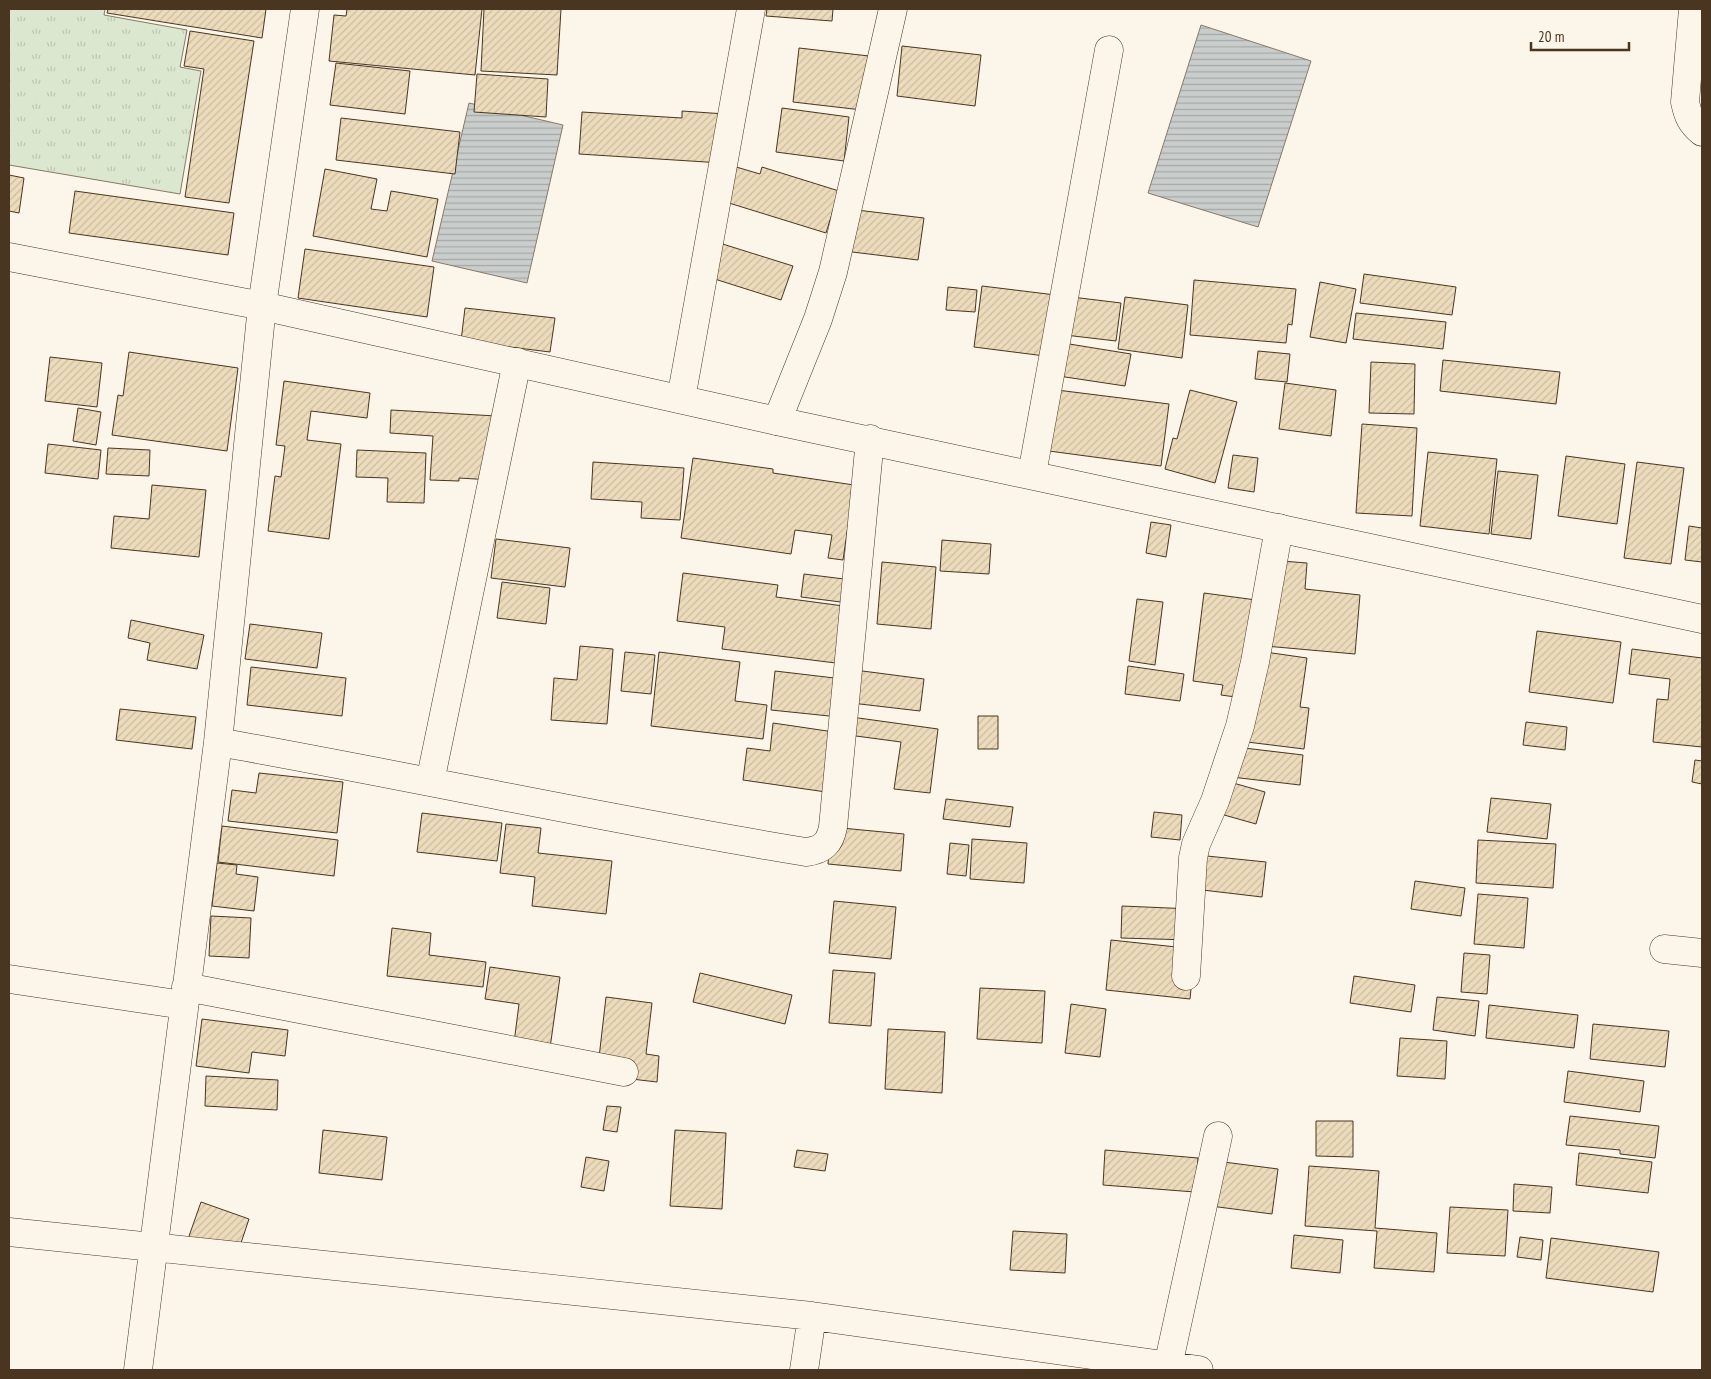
<svg xmlns="http://www.w3.org/2000/svg" width="1711" height="1379" viewBox="0 0 1711 1379" font-family="'PT Sans Narrow',sans-serif">
<style>
.park{fill:url(#park-tufts);stroke:#887966}
.water{fill:url(#water-rules);stroke:#887966}
.building{fill:url(#building-hatch);stroke:#4a3520}
.lines{fill:none;stroke-linecap:round;stroke-linejoin:round}
.street-casing{stroke:#4a3520;stroke-width:29}
.primary-casing{stroke:#4a3520;stroke-width:29}
.street{stroke:#fbf6e9;stroke-width:28}
.primary{stroke:#fbf6e9;stroke-width:28}
</style>
<defs>
<pattern id="park-tufts" width="24" height="20" patternUnits="userSpaceOnUse" patternTransform="scale(1.25)"><rect width="24" height="20" fill="#dce7d0"/><path d="M3 7l-1-3M5 7V3M7 7l1-3M15 17l-1-3M17 17v-4M19 17l1-3" fill="none" stroke="#bec7b2"/></pattern>
<pattern id="water-rules" width="6" height="5" patternUnits="userSpaceOnUse" patternTransform="scale(1.25)"><rect width="6" height="5" fill="#c9cecd"/><path d="M0 2.5h6" fill="none" stroke="#a5a8a6"/></pattern>
<pattern id="building-hatch" width="6" height="6" patternUnits="userSpaceOnUse" patternTransform="scale(1.25)"><rect width="6" height="6" fill="#ecdcbc"/><path d="M-1 1l2-2M0 6l6-6M5 7l2-2" fill="none" stroke="#ccbda1"/></pattern>
</defs>
<rect width="100%" height="100%" fill="#fbf6e9"/>
<path class="park" d="M9,9H105L104,15L187,30L180,67L201,71L180,194L9,165Z"/>
<path class="water" d="M1201,25L1311,61L1258,227L1148,193Z
M469,103L563,125L527,283L432,261Z"/>
<path class="building" d="M108,9H266L262,38L107,13Z
M347,9H482L475,75L329,61L334,15L346,16Z
M484,9H561L557,75L481,71Z
M767,9H833L832,21L766,16Z
M190,31L254,41L229,203L185,197L204,69L184,66Z
M902,46L981,55L975,106L897,96Z
M799,48L869,56L862,110L793,102Z
M336,63L410,71L405,114L330,105Z
M477,74L548,79L546,117L474,112Z
M782,108L849,117L844,161L776,152Z
M682,111L725,114L722,163L579,154L582,112L682,118Z
M341,118L460,132L455,174L336,160Z
M726,164L760,174L762,167L839,191L826,233L716,199Z
M325,169L377,179L371,209L387,211L391,191L438,199L427,257L313,236Z
M9,175L24,178L19,213L9,211Z
M75,191L234,213L228,255L69,233Z
M848,209L924,218L918,260L844,251Z
M713,241L793,266L781,300L702,275Z
M305,249L434,267L427,317L298,298Z
M1364,274L1456,287L1452,315L1360,303Z
M1194,280L1296,289L1292,325L1288,324L1286,343L1190,335Z
M1320,282L1356,289L1346,343L1310,337Z
M982,286L1121,303L1116,341L1048,333L1045,356L974,347Z
M948,287L977,290L975,312L946,310Z
M1125,297L1188,305L1182,358L1118,349Z
M465,308L555,318L550,352L461,341Z
M1356,313L1446,322L1443,349L1353,339Z
M1057,342L1131,354L1125,386L1052,375Z
M1258,351L1290,354L1287,382L1255,379Z
M129,352L238,368L227,451L112,435L118,395L123,396Z
M50,357L102,363L97,407L45,401Z
M1443,360L1560,372L1556,404L1440,391Z
M1371,362L1415,364L1414,414L1369,413Z
M284,381L370,393L367,418L311,411L307,440L341,444L329,539L268,531L275,476L281,477L285,446L276,445Z
M1285,383L1336,390L1331,436L1279,429Z
M1057,390L1169,404L1161,466L1049,451Z
M1190,390L1237,402L1215,483L1165,469L1173,438L1177,439Z
M78,408L101,412L96,445L73,441Z
M391,410L496,416L492,480L459,478V481L430,480L433,436L390,433Z
M1362,424L1417,428L1412,516L1356,513Z
M48,444L101,450L98,479L45,473Z
M108,448L150,450L149,476L106,474Z
M357,450L426,453L424,503L387,502L388,478L356,477Z
M1428,452L1497,459L1489,534L1420,526Z
M1233,455L1258,458L1254,492L1228,488Z
M1566,456L1625,464L1617,524L1558,516Z
M693,458L773,469V473L854,485L843,560L828,558L832,535L795,530L791,554L681,538Z
M593,462L684,468L680,520L641,518L642,502L591,499Z
M1637,462L1684,468L1671,564L1624,558Z
M1498,471L1538,475L1531,539L1491,534Z
M152,485L206,490L199,557L111,548L114,516L149,519Z
M1151,522L1171,525L1166,557L1146,553Z
M1689,526L1702,528V562L1685,560Z
M496,539L570,548L565,587L491,578Z
M942,540L991,544L989,574L940,571Z
M1269,560L1307,563L1305,589L1360,595L1355,654L1254,645Z
M882,562L936,567L931,629L877,624Z
M683,573L778,585L776,597L851,607L844,664L722,649L725,627L677,621Z
M804,574L852,580L849,603L801,597Z
M502,582L550,588L546,624L497,618Z
M1204,593L1256,600L1243,698L1221,695L1223,685L1193,681Z
M1137,599L1163,602L1155,665L1129,661Z
M131,620L204,635L197,669L147,660L150,643L128,638Z
M250,624L322,633L317,668L245,659Z
M1537,631L1621,642L1613,703L1529,692Z
M580,646L613,649L607,724L551,720L554,678L577,680Z
M1632,649L1702,658V747L1653,742L1657,699L1668,700L1670,679L1629,674Z
M1251,650L1307,658L1300,707L1309,708L1304,749L1239,741Z
M625,652L655,655L651,694L621,691Z
M659,652L740,662L735,701L767,705L763,739L651,726Z
M1128,666L1184,674L1180,701L1125,694Z
M251,667L346,678L342,716L247,705Z
M847,669L924,679L920,711L843,702Z
M775,671L843,679L839,717L771,710Z
M120,709L196,717L192,749L116,740Z
M844,716L938,729L930,793L894,789L901,742L841,734Z
M978,716H998V749H978Z
M1526,722L1567,727L1565,750L1523,745Z
M773,723L834,732L826,792L743,780L747,748L770,751Z
M1227,746L1303,755L1300,785L1223,776Z
M1695,760L1702,761V784L1692,782Z
M259,773L343,782L337,833L228,821L232,790L256,793Z
M1219,779L1265,792L1256,824L1210,811Z
M1491,798L1551,804L1547,839L1487,832Z
M946,799L1013,807L1010,827L943,819Z
M1154,812L1182,815L1180,840L1151,837Z
M422,813L502,823L497,861L417,852Z
M506,824L541,828L538,853L612,861L606,914L532,906L535,877L500,873Z
M222,826L338,840L334,876L218,862Z
M831,827L904,834L901,871L828,864Z
M972,839L1027,843L1024,883L970,879Z
M1478,840L1556,844L1553,888L1476,883Z
M950,843L969,845L966,876L947,874Z
M1197,855L1266,862L1262,897L1194,889Z
M217,863L237,865L236,874L258,877L254,911L212,906Z
M1415,881L1465,888L1461,916L1411,909Z
M1478,894L1528,898L1524,948L1474,944Z
M834,901L896,907L891,959L829,953Z
M1122,906L1192,909L1190,940L1121,938Z
M211,916L251,918L249,958L209,956Z
M392,928L431,933L429,955L486,962L483,987L387,976Z
M1111,940L1195,949L1190,999L1106,990Z
M1464,953L1490,955L1487,994L1461,992Z
M490,967L560,977L550,1048L514,1043L519,1004L485,999Z
M833,970L875,973L871,1026L829,1023Z
M700,973L792,995L785,1024L693,1002Z
M1354,976L1415,985L1411,1012L1350,1003Z
M980,988L1045,991L1042,1043L977,1039Z
M606,997L652,1003L646,1054L659,1056L657,1082L597,1075Z
M1437,997L1479,1001L1475,1036L1433,1030Z
M1071,1004L1106,1009L1100,1057L1065,1053Z
M1489,1005L1578,1015L1574,1048L1486,1038Z
M202,1019L288,1030L285,1056L252,1052L249,1073L196,1066Z
M1593,1024L1669,1031L1665,1067L1590,1059Z
M888,1029L945,1032L942,1093L885,1089Z
M1400,1038L1447,1041L1445,1079L1397,1076Z
M1568,1071L1644,1081L1640,1112L1564,1102Z
M206,1076L278,1080L277,1110L205,1106Z
M607,1106L621,1107L617,1132L603,1130Z
M1570,1116L1659,1126L1655,1158L1620,1154V1150L1566,1145Z
M1316,1121H1353V1157L1316,1156Z
M323,1130L387,1137L382,1180L319,1173Z
M675,1130L726,1133L722,1209L670,1206Z
M797,1150L828,1154L825,1171L794,1167Z
M1105,1150L1198,1158L1195,1192L1103,1185Z
M1579,1153L1652,1162L1648,1193L1576,1185Z
M586,1157L609,1161L604,1191L581,1187Z
M1208,1160L1278,1169L1272,1214L1203,1205Z
M1309,1166L1379,1171L1375,1228L1437,1233L1434,1272L1374,1268L1377,1231L1305,1226Z
M1514,1184L1552,1187L1550,1213L1513,1211Z
M201,1202L249,1219L237,1255L188,1239Z
M1450,1207L1508,1210L1505,1256L1447,1253Z
M1013,1231L1067,1234L1065,1273L1010,1270Z
M1294,1235L1343,1240L1340,1273L1291,1268Z
M1520,1237L1543,1240L1541,1260L1517,1257Z
M1551,1238L1659,1252L1653,1292L1546,1278Z"/>
<g class="lines">
<defs>
<path id="street" d="M1693,9L1685,102C1688,116 1691,123 1702,132
M681,399L751,9
M777,421L818,319L833,272L893,9
M1032,474L1109,50
M218,742C415,777 609,820 806,852C823,850 830,843 833,827L870,439
M430,782L517,362
M1664,949L1702,953
M1186,976L1193,858L1196,844L1215,801L1240,726L1255,662L1279,528
M9,979L184,1005
M186,987L624,1072
M9,1232L812,1316L1199,1370
M1168,1366L1218,1136
M138,1370L218,742L262,306L305,9
M804,1370L812,1316"/>
<path id="primary" d="M9,257L262,306L777,421L1702,619"/>
</defs>
<use href="#street" class="street-casing"/>
<use href="#primary" class="primary-casing"/>
<use href="#street" class="street"/>
<use href="#primary" class="primary"/>
</g>
<rect width="1711" height="1379" fill="none" stroke="#4a3520" stroke-width="20"/>
<path d="M1531 42v8h98v-8" fill="none" stroke="#4a3520" stroke-width="2.5"/>
<text x="1538" y="42" font-size="15" fill="#4a3520" stroke="#fbf6e9" stroke-width="4" paint-order="stroke">20 m</text>
</svg>
